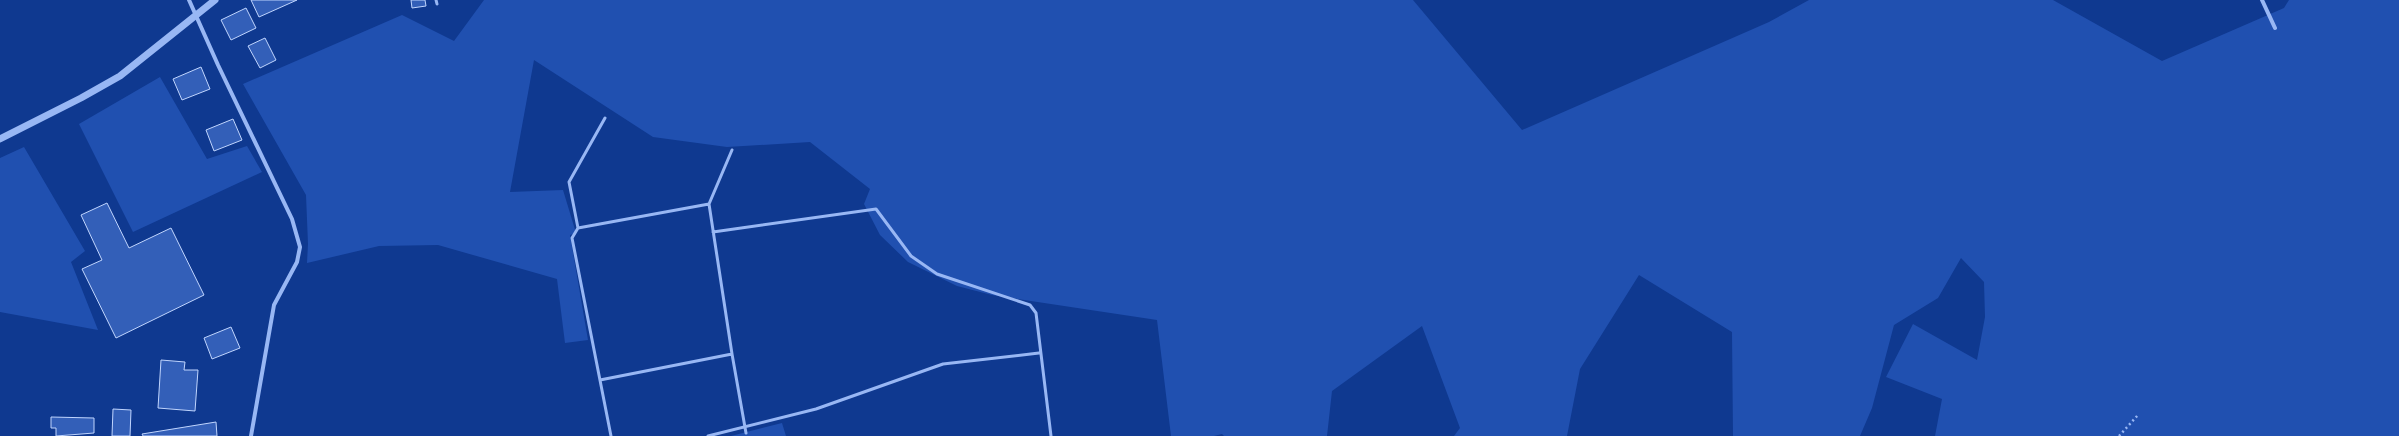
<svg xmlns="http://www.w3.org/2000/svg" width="2399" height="436" viewBox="0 0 2399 436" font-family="Rubik,sans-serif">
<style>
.green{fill:#2050b0}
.building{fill:#335fb8;stroke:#c0d5fe}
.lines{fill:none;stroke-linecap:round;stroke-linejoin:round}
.path{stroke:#98b7f4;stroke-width:2.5;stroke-dasharray:2 3;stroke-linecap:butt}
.service{stroke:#98b7f4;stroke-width:3}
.minor{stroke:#98b7f4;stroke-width:4}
.tertiary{stroke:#98b7f4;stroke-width:7}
</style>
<rect width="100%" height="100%" fill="#0f3990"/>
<path class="green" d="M484,0H1413L1522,130L1769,22L1809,0H2053L2162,61L2284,8L2289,0H2399V436H1935L1942,399L1886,377L1913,324L1977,360L1985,317L1984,282L1961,258L1938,298L1894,325L1872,408L1860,436H1733L1732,332L1639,275L1580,369L1567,436H1454L1460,428L1422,326L1332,391L1327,436H1224L1222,434L1214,436H1171L1157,320L992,295L957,286L908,262L880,235L864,204L870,189L810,142L727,147L653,137L534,60L510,192L563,190L576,233L570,235L588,340L565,343L557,279L438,245L379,246L307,263L308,244L306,195L243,84L402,15L454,41Z
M160,77L207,159L247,146L262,172L133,232L79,124Z
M24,147L85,251L71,262L98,330L0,312V158Z
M782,423L786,436H731Z"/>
<path class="building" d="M251,0H297L259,17Z
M411,0H425L426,6L412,8Z
M246,8L256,28L231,40L221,20Z
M265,38L276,60L260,68L248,46Z
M201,67L210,89L182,100L173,79Z
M233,119L242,140L214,151L206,130Z
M107,203L129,248L171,228L204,295L116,338L82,269L102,260L81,215Z
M231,327L240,348L212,359L204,338Z
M161,360L185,362L184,370H198L195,411L158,408Z
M113,409L131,410L130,436H112Z
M51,417L94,418V433L56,436V428H51Z
M216,422L217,436H143L142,434Z"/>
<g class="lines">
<path class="path" d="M2119,436L2138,415"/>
<path class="service" d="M436,0L437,4
M605,118L569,182L578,228L572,238L611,436
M709,204L732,150
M578,228L709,204L732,354
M713,232L876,209L911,256L937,274L1030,305L1036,313L1051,436
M600,380L732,354L746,433
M708,436L816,409L943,364L1039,353"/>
<path class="minor" d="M189,0L218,65L292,219L300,247L297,262L274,305L251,436
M2262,0L2275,28"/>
<path class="tertiary" d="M0,139L81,98L120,76L215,0"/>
</g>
</svg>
